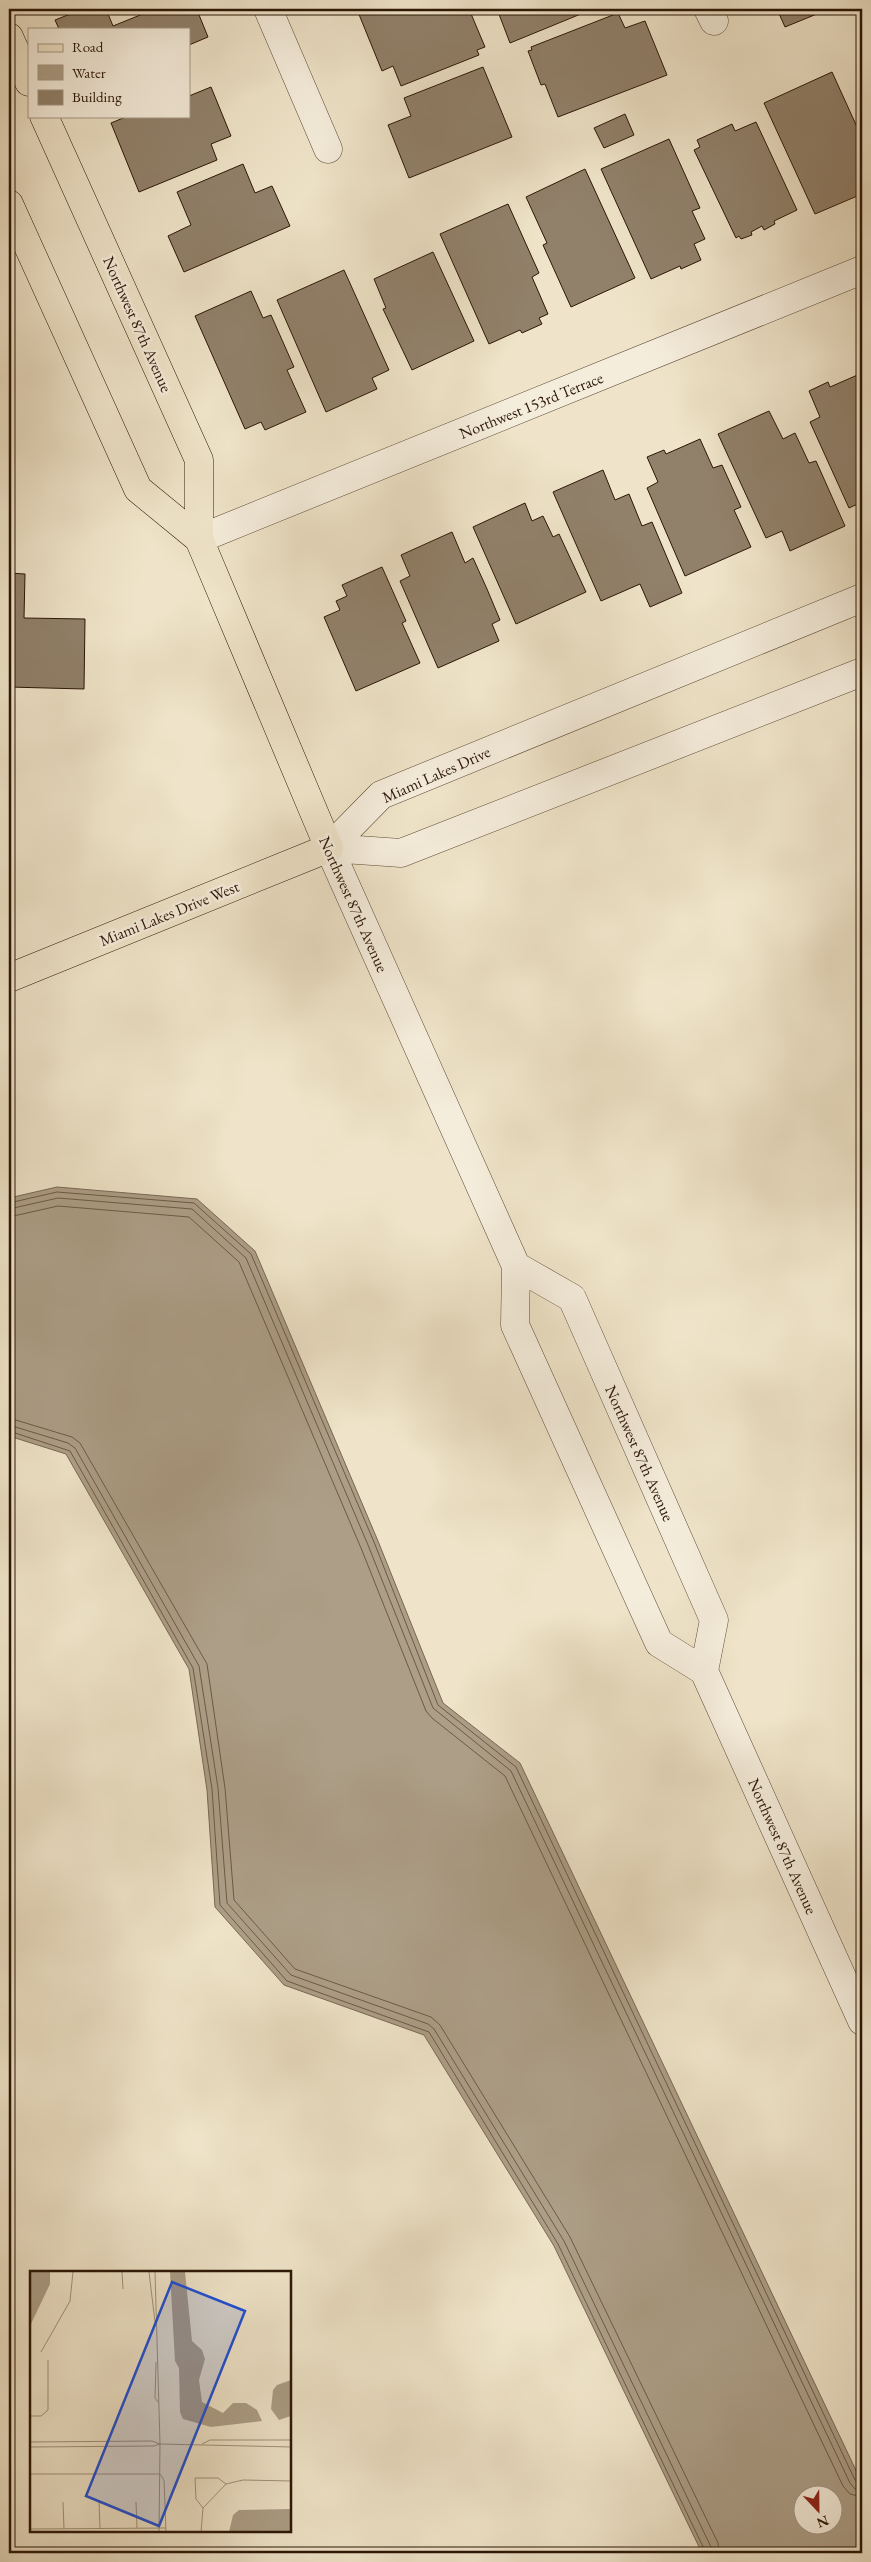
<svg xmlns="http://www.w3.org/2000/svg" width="871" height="2562" viewBox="0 0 871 2562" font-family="'EB Garamond',serif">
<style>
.water{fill:#ac9e87;stroke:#786853;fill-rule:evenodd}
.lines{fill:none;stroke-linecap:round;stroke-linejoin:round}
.shore{stroke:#6c5a46;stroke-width:1}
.building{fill:#91816b;stroke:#2b1606}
.minor-casing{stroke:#5c4a37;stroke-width:29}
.major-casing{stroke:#2b1606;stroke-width:29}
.minor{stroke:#f5eddc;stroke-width:28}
.major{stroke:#efe4c9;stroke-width:28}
.labels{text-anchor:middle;stroke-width:5;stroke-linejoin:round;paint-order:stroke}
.street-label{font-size:16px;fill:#2b1606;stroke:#f5eddc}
.inset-road{fill:none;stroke:#a1927b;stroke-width:1}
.view{fill:#1d4ed8;fill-opacity:0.15;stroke:#1d4ed8;stroke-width:2.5}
.inset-edge{fill:none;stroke:#2b1606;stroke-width:2.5}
</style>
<rect width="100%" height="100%" fill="#efe4c9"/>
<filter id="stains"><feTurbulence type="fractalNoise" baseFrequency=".004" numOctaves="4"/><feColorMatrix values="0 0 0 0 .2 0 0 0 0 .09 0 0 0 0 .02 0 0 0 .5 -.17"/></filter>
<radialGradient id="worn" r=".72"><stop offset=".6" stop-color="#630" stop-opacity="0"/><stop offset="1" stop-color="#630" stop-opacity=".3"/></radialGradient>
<path class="water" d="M57,1187L197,1199L255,1251L378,1541L443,1703L520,1763L862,2483V2553H702L554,2246L424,2035L284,1985L215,1907L207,1790L189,1669L66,1454L9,1436V1198ZM804,2494H834V2524H804Z"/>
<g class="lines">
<path class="shore" d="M9,1203L57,1192L194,1203L251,1254L374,1542L438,1705L516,1767L855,2480L862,2484
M9,1209L58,1198L192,1209L246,1258L368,1545L433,1708L511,1771L850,2483L855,2489L862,2490
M9,1217L58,1206L189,1217L239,1262L361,1548L426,1711L432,1718L505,1776L843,2486L850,2494L862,2497
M9,1418L72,1437L80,1443L207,1664L225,1788L234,1900L295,1969L431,2017L440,2025L570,2237L718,2543L719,2553
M9,1425L68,1443L75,1448L199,1666L218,1788L227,1903L291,1975L428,2024L434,2029L564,2241L711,2547L712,2553
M9,1431L70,1451L193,1668L212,1789L220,1905L287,1981L429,2032L558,2244L706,2553"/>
</g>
<path class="building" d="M83,9H106L113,26L155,9H159L160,11L167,9H189L191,13L197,10L208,37L189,45V29H59L55,20Z
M367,9H469L485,47L477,50L479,55L401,86L393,66L382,71L358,12Z
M497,9H593L510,43Z
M777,9H829L785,27Z
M618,13L625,28L645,21L667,75L558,117L545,84L541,85L528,51L532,50L531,47Z
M483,67L512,137L409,178L388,125L411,116L404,98Z
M832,72L862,138V179L860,180L862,194L815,214L764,103Z
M211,87L231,136L211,144L217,160L139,192L111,123L128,116H189V96Z
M625,114L634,135L604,148L594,128Z
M756,122L797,210L774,221L775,224L764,230L762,226L751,232L752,235L741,239L739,236L736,238L694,150L700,147L697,140L732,124L735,131Z
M669,139L700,208L692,211L705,239L694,244L701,260L681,269L680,266L651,279L601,169Z
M243,164L255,193L272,186L290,226L184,272L168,236L191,225L177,192Z
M585,169L635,278L571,307L543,245L547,243L526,197Z
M508,204L539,273L532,277L548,314L539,318L542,324L522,333L520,330L489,344L440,234Z
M433,252L474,341L412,370L383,309L386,308L374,279Z
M344,270L389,370L372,378L377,389L326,412L277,300Z
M251,291L263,318L271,315L294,367L287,370L306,412L265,430L261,422L245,429L195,316Z
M862,373V502L849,508L810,422L820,417L809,391L828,382L830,387Z
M769,411L783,439L795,433L809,463L816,461L845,526L790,551L782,531L766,538L718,434Z
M700,439L713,468L722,465L741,507L734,510L751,547L685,576L647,488L658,482L647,457L664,450L666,454Z
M603,470L615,500L629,494L642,526L652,522L682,593L650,607L640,584L601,601L553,492Z
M525,503L532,521L543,516L553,537L559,534L586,592L516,624L473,527Z
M452,532L465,563L473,558L487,589L500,620L492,624L499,641L438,668L400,581L410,576L401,555Z
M382,567L406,621L402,623L420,663L356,691L324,617L340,610L336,601L347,596L342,585Z
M9,573L25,574L24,618L85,619L84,689L9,687Z"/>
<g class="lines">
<defs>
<path id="minor" d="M268,9L328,149
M708,9L714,21
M199,539L862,270
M329,848L516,1266L515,1325L659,1643L704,1671L862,2021
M329,848L381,795L862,598
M329,848L401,853L862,672
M516,1266L572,1298L714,1620L704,1671"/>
<path id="major" d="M9,37L29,82
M9,204L138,489L199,539
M9,978L329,848L199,539V460L44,116"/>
</defs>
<use href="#minor" class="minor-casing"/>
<use href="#major" class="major-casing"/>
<use href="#minor" class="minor"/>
<use href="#major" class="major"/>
</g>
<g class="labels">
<g class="street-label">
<text transform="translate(138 324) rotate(66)" y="6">Northwest 87th Avenue</text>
<text transform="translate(531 405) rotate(-22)" y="6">Northwest 153rd Terrace</text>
<text transform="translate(436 774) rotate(-24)" y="6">Miami Lakes Drive</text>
<text transform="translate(354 904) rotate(66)" y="6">Northwest 87th Avenue</text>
<text transform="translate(169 913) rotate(-22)" y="6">Miami Lakes Drive West</text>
<text transform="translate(640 1453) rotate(66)" y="6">Northwest 87th Avenue</text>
<text transform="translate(783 1846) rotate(66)" y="6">Northwest 87th Avenue</text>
</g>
</g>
<g transform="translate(30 2271)">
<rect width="261" height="261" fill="#efe4c9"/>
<path d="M0,1H20V13L0,55ZM140,1H155L162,70L172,79L175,88L169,109L172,131L193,142L203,132H216L227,139L232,150L181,156L153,148L150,141L149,97L145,90ZM261,109V145L249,149L241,138L243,119L247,114ZM261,238V261H199L203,244L209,239Z" fill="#ac9e87"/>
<path class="inset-road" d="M92,1L93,18M119,1L125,51M125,1L130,173M11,81L40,30L43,1M126,91L125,127L128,131M0,145H11L18,139V89M0,171L122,170L130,173M172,173L180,169H262M0,176L124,175L130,173M0,203H130M130,203L134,209L136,261M196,213L213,209L262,210M69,229L70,258M33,231L34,258M106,231L107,257M173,237L166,228L165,207H188L196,213M0,258L136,257M129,261L130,173L262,176M171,261L173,237L196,213"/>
<path class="view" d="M142,11L215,40L129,255L56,225Z"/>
<rect width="261" height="261" class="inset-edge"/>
</g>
<rect width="871" height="2562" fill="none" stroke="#efe4c9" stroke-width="30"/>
<rect x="10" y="10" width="851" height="2542" fill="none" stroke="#2b1606" stroke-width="2.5"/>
<rect x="15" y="15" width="841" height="2532" fill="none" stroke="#2b1606"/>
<rect x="28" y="28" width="162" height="90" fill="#f5eddc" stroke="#a49786"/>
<rect x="38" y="44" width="25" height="8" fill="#efe4c9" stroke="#a49786"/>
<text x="72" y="52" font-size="15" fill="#2b1606">Road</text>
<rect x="38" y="65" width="25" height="15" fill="#ac9e87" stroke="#a49786"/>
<text x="72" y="78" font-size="15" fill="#2b1606">Water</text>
<rect x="38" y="90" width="25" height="15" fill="#91816b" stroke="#a49786"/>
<text x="72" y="102" font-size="15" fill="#2b1606">Building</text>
<g transform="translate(818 2510) rotate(158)"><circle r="24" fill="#f5eddc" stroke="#a49786"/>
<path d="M0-4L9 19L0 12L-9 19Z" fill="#8f2418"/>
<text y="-8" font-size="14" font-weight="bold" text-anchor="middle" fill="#2b1606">N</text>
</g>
<rect width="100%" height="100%" filter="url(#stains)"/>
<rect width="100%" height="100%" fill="url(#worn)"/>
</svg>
